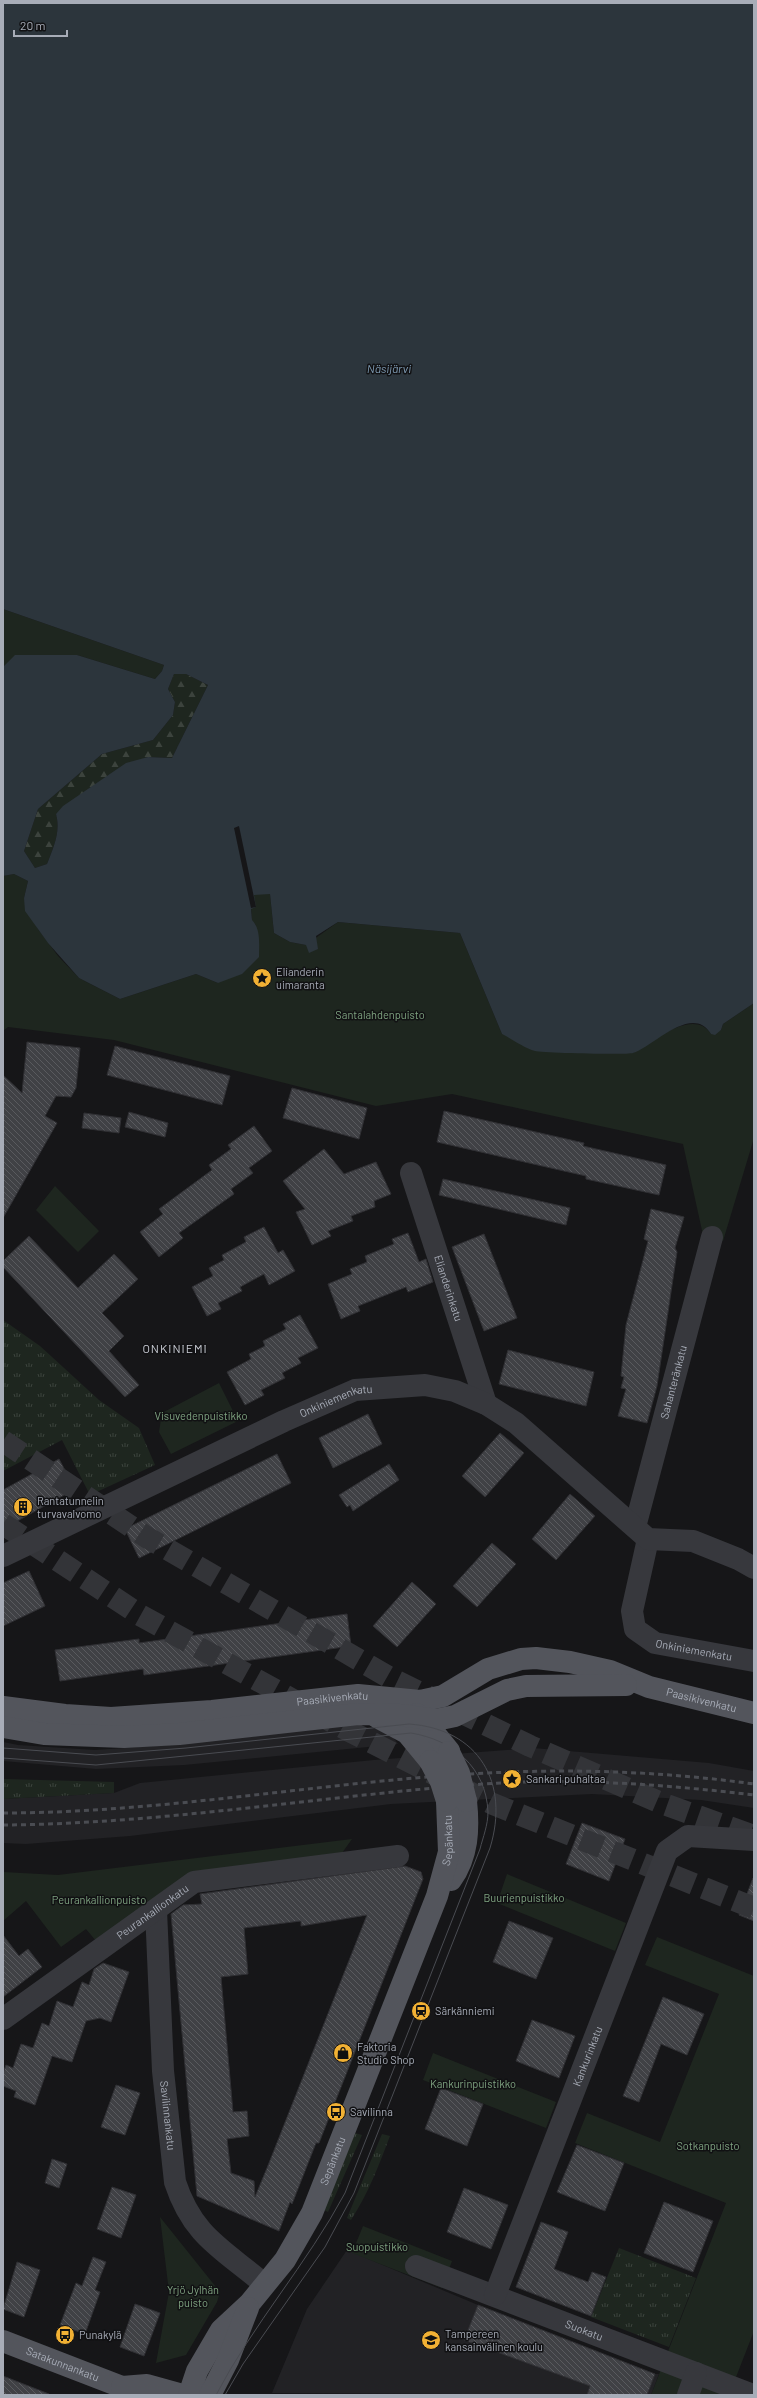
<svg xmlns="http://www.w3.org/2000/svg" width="757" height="2398" viewBox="0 0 757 2398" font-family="Barlow,sans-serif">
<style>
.built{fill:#222225}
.grass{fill:url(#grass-tufts)}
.forest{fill:url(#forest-firs)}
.park{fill:#1e261f}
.water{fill:#2c353c;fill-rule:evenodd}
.pier{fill:#161618}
.building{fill:url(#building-back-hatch);stroke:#303034;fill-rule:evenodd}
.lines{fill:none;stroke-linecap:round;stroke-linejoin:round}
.highway-tunnel{stroke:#333438;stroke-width:22;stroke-dasharray:22 11;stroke-linecap:butt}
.minor{stroke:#37383d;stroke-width:22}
.major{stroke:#53555c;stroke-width:22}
.tram{stroke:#4a4c52;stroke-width:1}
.rail{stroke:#4a4c52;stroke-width:3;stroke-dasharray:5 4;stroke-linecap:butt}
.major-bridge{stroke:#53555c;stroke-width:22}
.labels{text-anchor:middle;stroke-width:3;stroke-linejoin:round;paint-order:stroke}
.poi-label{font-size:11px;fill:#a8adb8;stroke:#111113;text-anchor:start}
.park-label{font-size:11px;fill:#7fa381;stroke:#111113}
.street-label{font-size:11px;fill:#a8adb8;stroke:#111113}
.water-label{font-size:12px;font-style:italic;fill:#7f9bb3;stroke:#111113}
.neighbourhood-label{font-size:12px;letter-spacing:1px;fill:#c9ccd4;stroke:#111113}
</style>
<defs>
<pattern id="grass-tufts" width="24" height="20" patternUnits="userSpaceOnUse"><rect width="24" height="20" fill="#1e261f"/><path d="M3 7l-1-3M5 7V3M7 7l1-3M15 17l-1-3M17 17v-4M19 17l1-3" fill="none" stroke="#3c433d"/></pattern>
<pattern id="forest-firs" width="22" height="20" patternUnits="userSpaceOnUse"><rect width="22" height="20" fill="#1e261f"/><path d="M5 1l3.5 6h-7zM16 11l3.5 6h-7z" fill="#3c433d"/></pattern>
<pattern id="building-back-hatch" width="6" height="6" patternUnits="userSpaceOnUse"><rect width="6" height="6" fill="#404145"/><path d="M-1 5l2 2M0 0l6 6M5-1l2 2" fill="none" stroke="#595a5e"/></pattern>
</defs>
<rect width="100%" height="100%" fill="#161618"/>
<path class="built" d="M346,1723L377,1729L393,1737L398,1744L184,1765L96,1769L3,1761V1742L18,1745L95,1750L182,1744Z
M533,1748L709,1763L754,1771V1808L701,1800L592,1794L391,1804L130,1836L26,1844L3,1843V1799L114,1793L140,1783L374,1760Z
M347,2250L478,2305L655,2374H659L651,2395L272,2393L307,2309Z"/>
<path class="grass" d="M3,1320L40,1346L99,1400L139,1428L155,1465L90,1495L62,1440L3,1471Z
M3,1779L114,1782V1793L3,1799Z
M355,2133L362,2135L328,2212L324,2210Z
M382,2134L390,2136C379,2165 368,2194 351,2220L347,2218Z
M619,2248L696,2278L669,2347L591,2317Z"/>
<path class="forest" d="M174,674H186L208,685L172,758L148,757L56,814C61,832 53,848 47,864L35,868L24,851L38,809L102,754L153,740L173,715L175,702L168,689Z"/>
<path class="park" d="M3,609L164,665L162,671L155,679L77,655L54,656L3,667Z
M14,874L28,881L24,898L38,929L58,956L79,978L120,999L196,974L218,983L256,925L252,921L251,908L254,894H270L274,933L290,942L306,945L338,922L460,933L502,1034L633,1053C651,1042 694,1007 711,1034L721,1030L723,1024L754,1003V1138L723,1241L703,1235L683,1144L452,1094L376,1106L114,1040L8,1027L3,1031V876Z
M55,1186L99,1231L78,1252L36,1210Z
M219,1383L238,1421L171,1454L159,1432L162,1413Z
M352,1839L342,1853L190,1875L96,1941L86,1929L61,1947L26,1901L3,1921V1872L58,1875Z
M507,1874L626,1923L615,1951L497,1903Z
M657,1937L754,1976V2331L729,2395H651L726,2203L575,2143L587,2113L660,2142L719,1994L645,1965Z
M433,2053L556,2102L546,2128L423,2080Z
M160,2217L220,2292L217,2302L186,2355L156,2363L169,2292Z
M363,2226L452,2261L442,2288L352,2253Z"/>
<path class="water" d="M3,3H754V1003L723,1024L721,1030L715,1035L711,1034C692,1003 653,1047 633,1053C627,1055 543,1053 535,1051C524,1048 512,1039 502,1034L460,933L338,922L316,936L318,949L309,953L306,945L290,942L274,933L270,894L254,895L256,907L251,909L252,920C261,929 259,945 259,957L242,974L218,983L196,974L120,999L79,978L48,943L25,911L24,898L28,881L14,874L3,876V667L15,655H77L155,679L162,671L164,665L3,609ZM174,674H186L208,685L172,758L148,757L126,763L63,806L56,814C61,832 53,848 47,864L35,868L24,851L38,809L102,754L153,740L173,715L175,702L168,689Z"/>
<path class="pier" d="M239,826L256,907L251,908L234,828Z"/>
<path class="building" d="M27,1042L80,1048L76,1088L71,1097L56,1096L45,1116L57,1123L3,1218V1075L22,1093Z
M115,1046L230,1076L222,1105L107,1075Z
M292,1088L367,1108L359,1139L283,1118Z
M444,1111L584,1143L583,1146L666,1165L659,1195L586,1179V1176L437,1142Z
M129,1112L168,1123L165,1137L125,1127Z
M84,1113L121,1118L119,1133L82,1128Z
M254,1126L272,1151L249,1168L253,1173L231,1189L234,1194L179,1233L183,1238L159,1257L140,1232L163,1214L159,1209L212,1170L209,1165L231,1149L228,1145Z
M324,1149L344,1174L376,1162L391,1194L374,1201L375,1207L351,1216L353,1221L328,1231L331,1236L312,1245L296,1212L305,1209L283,1181Z
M443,1179L570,1208L566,1225L439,1195Z
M651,1209L684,1217L675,1248L677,1252L657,1386L647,1423L618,1416L626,1389L621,1388L624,1377L621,1376L626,1325L648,1241L644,1239Z
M264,1227L278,1253L283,1250L295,1271L269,1285L264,1274L240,1287L242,1291L218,1303L221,1309L207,1316L192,1287L213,1276L209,1268L224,1260L222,1255L246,1242L244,1237Z
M408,1233L419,1262L426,1259L433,1282L408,1292L406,1287L358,1306L360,1311L341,1319L328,1284L352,1274L350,1269L367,1262L365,1256L394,1244L392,1239Z
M484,1234L517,1318L484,1331L452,1247Z
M29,1236L78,1288L114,1254L138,1279L102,1313L124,1336L109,1351L139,1385L125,1397L3,1267V1261Z
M300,1315L318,1348L298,1358L301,1363L282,1373L285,1378L261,1390L264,1395L245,1405L227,1372L251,1359L249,1354L265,1346L263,1341L286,1329L283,1324Z
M508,1350L594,1372L586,1406L499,1384Z
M368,1414L382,1444L333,1468L319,1438Z
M500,1433L524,1453L485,1497L462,1476Z
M277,1454L291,1483L139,1558L125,1529Z
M59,1459L75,1489L3,1529V1490Z
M389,1464L399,1480L353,1511L350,1505L347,1507L339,1495Z
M570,1494L595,1516L556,1560L532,1539Z
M492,1543L516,1564L477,1607L453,1586Z
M29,1571L45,1606L3,1626V1583Z
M412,1582L436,1604L397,1647L373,1626Z
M347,1614L351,1646L144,1675L143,1669L60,1681L55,1650L139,1639V1643Z
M582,1823L625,1839L609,1881L566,1864Z
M405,1866L421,1872L423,1879L319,2143H316L292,2204L290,2202L279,2231L197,2196L171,1914L183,1905L202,1904L200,1894ZM367,1915L267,2168L255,2197L254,2181L231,2173L227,2139L249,2136L247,2111L233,2112L221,1977L248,1974L244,1928L301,1921V1926Z
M753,1878H754V1921L739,1915Z
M509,1921L553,1938L536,1979L493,1962Z
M3,1935L19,1956L28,1949L42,1967L3,1997Z
M103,1963L129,1972L111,2022L100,2018L86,2021L72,2062L52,2056L35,2105L14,2097L16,2091L3,2086V2073L6,2065L13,2068L21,2044L33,2048L42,2023L49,2026L57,2001L73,2007L82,1982L89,1985L94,1969Z
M663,1997L704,2014L687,2055L661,2044L639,2102L623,2096Z
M532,2020L575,2036L559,2078L516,2061Z
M116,2085L140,2093L125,2135L101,2127Z
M441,2088L483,2104L467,2146L425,2129Z
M577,2145L624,2163L605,2211L557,2192Z
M52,2159L67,2164L59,2188L45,2183Z
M112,2187L136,2195L121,2238L97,2229Z
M464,2188L508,2205L491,2249L447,2232Z
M664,2202L713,2221L693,2272L644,2253Z
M541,2222L568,2232L554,2269L588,2282L592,2272L606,2277L591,2316L516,2287Z
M93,2257L106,2262L95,2290L100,2292L85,2334L60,2325L76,2283L82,2286Z
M17,2262L40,2270L24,2317L3,2309Z
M135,2304L160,2313L144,2356L120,2347Z
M478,2305L655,2374L647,2395H587L590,2386L464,2340Z
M3,2376L49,2394V2395H3Z"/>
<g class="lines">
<path class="highway-tunnel" d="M3,1441L148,1538L392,1679L530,1746L661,1803L754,1836
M3,1524L140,1615L349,1731L493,1804L754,1908"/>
<g class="minor">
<path id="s1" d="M411,1173L486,1404"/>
<path id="s2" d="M635,1527L712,1237"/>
<path id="s3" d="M648,1539L632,1611L635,1629L655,1643L754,1661"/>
<path id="s4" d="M3,1556L284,1421L355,1390L425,1385L455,1391L486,1404L516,1423L648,1539L693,1541L738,1559L754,1568"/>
<path id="s5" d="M156,1910L163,2071L175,2182C193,2237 223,2249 264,2284"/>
<path id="s6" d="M3,2019L194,1882L398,1856"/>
<path id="s7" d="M416,2266L753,2395"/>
<path id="s8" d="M495,2295L667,1851L688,1836L754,1840"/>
<path d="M688,2395L696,2373"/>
</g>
<g class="major">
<path id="s9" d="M3,1707L65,1715L111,1718L212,1711L358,1695L420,1701L443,1696L488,1669L521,1659L536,1658L570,1662L610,1671L649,1687L754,1713"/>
<path d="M417,1714L423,1719L449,1751"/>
<path d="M377,1717L407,1733L430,1761"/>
<path d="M3,1727L44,1734L124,1737L179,1734L358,1714L400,1715L436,1720L455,1716L507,1690L526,1686L626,1685"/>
<path d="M451,1880C468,1856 469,1829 466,1801"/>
<path id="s10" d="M3,2341L122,2387L130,2395"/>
<path d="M122,2387L147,2385L183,2395"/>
<path id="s11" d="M189,2395L197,2371L221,2330L250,2303L285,2260L312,2213L437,1896L449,1852L447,1801"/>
<path d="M210,2395L228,2360L248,2308"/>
</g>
<path class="tram" d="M3,1748L96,1755L186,1748L409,1724C479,1729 510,1783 490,1848L354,2193L325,2247L243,2364L225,2395
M3,1758L96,1765L411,1733C453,1740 486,1767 488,1812C488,1825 483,1837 480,1849L345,2193C307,2264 253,2324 216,2395"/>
<path class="rail" d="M3,1813C160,1813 315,1783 471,1774C565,1768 660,1771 754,1784
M3,1825C159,1824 315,1797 471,1785C565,1777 660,1784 754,1795"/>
<path class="major-bridge" d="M449,1752L459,1773L466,1801
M430,1761L441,1782L447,1801"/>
</g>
<defs>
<symbol id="sight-disc" viewBox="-11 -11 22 22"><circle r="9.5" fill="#f2b134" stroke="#111113"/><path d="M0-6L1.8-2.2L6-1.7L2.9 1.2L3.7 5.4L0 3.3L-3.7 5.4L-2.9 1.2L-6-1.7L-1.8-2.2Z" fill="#111"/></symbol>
<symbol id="building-disc" viewBox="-11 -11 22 22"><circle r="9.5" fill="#f2b134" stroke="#111113"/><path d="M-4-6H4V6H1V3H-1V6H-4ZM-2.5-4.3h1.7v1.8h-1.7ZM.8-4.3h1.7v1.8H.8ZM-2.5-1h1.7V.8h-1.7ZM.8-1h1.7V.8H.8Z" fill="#111"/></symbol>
<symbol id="station-disc" viewBox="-11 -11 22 22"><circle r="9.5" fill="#f2b134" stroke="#111113"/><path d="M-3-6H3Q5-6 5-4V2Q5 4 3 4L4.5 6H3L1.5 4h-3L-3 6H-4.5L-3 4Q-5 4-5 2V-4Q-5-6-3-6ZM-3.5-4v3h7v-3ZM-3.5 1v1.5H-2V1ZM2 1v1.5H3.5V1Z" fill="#111"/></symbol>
<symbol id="shop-disc" viewBox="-11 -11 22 22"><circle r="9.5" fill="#f2b134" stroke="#111113"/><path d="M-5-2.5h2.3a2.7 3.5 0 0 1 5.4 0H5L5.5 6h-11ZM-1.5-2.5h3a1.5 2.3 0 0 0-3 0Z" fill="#111"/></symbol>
<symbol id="bus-disc" viewBox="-11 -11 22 22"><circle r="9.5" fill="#f2b134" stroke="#111113"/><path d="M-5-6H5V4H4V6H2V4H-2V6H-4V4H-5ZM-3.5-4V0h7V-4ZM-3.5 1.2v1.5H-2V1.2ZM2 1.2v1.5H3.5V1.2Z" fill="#111"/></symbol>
<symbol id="school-disc" viewBox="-11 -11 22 22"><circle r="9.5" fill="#f2b134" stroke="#111113"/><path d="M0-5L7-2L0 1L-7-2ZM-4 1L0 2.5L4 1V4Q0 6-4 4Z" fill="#111"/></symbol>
</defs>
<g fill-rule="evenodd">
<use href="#sight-disc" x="251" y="967" width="22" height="22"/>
<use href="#building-disc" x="12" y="1496" width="22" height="22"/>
<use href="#sight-disc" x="501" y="1768" width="22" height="22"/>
<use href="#station-disc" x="410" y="2000" width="22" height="22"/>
<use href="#shop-disc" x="332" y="2042" width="22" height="22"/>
<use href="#bus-disc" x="325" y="2101" width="22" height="22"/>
<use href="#bus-disc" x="54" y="2324" width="22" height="22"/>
<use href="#school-disc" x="420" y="2329" width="22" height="22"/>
</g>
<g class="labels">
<g class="poi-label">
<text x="276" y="976">Elianderin<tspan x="276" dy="13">uimaranta</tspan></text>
<text x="37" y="1505">Rantatunnelin<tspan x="37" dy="13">turvavalvomo</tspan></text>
<text x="526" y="1783">Sankari puhaltaa</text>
<text x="435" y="2015">Särkänniemi</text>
<text x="357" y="2051">Faktoria<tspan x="357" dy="13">Studio Shop</tspan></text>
<text x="350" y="2116">Savilinna</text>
<text x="445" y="2338">Tampereen<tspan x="445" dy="13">kansainvälinen koulu</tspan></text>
<text x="79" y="2339">Punakylä</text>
</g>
<g class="park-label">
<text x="380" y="1019">Santalahdenpuisto</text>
<text x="201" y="1420">Visuvedenpuistikko</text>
<text x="524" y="1902">Buurienpuistikko</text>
<text x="99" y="1904">Peurankallionpuisto</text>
<text x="473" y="2088">Kankurinpuistikko</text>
<text x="708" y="2150">Sotkanpuisto</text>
<text x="377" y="2251">Suopuistikko</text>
<text x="193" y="2294">Yrjö Jylhän<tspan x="193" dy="13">puisto</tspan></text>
</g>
<g class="street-label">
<text dy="4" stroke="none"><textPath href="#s1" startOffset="121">Elianderinkatu</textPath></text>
<text dy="4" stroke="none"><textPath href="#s2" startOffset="150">Sahanteränkatu</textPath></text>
<text dy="4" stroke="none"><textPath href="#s4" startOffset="368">Onkiniemenkatu</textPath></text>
<text dy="4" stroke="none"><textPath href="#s3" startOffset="156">Onkiniemenkatu</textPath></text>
<text dy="4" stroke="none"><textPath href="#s9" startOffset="331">Paasikivenkatu</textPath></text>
<text dy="4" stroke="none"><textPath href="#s9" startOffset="716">Paasikivenkatu</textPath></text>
<text dy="4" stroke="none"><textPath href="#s11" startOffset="620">Sepänkatu</textPath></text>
<text dy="4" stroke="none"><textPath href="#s6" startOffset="184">Peurankallionkatu</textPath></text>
<text dy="4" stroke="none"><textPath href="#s8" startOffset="256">Kankurinkatu</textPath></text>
<text dy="4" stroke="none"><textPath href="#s5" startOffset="206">Savilinnankatu</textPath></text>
<text dy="4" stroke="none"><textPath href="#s11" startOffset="278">Sepänkatu</textPath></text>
<text dy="4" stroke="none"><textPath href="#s7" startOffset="180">Suokatu</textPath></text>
<text dy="4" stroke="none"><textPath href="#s10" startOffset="64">Satakunnankatu</textPath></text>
</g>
<g class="water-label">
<text x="389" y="373">Näsijärvi</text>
</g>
<g class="neighbourhood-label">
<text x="175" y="1353">ONKINIEMI</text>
</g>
</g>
<rect width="757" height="2398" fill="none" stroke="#a8adb8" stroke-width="8"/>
<path d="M14 30v6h53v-6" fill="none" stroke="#a8adb8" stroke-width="2"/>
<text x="20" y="30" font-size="12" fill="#a8adb8" stroke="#111113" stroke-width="3" paint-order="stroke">20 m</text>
</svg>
